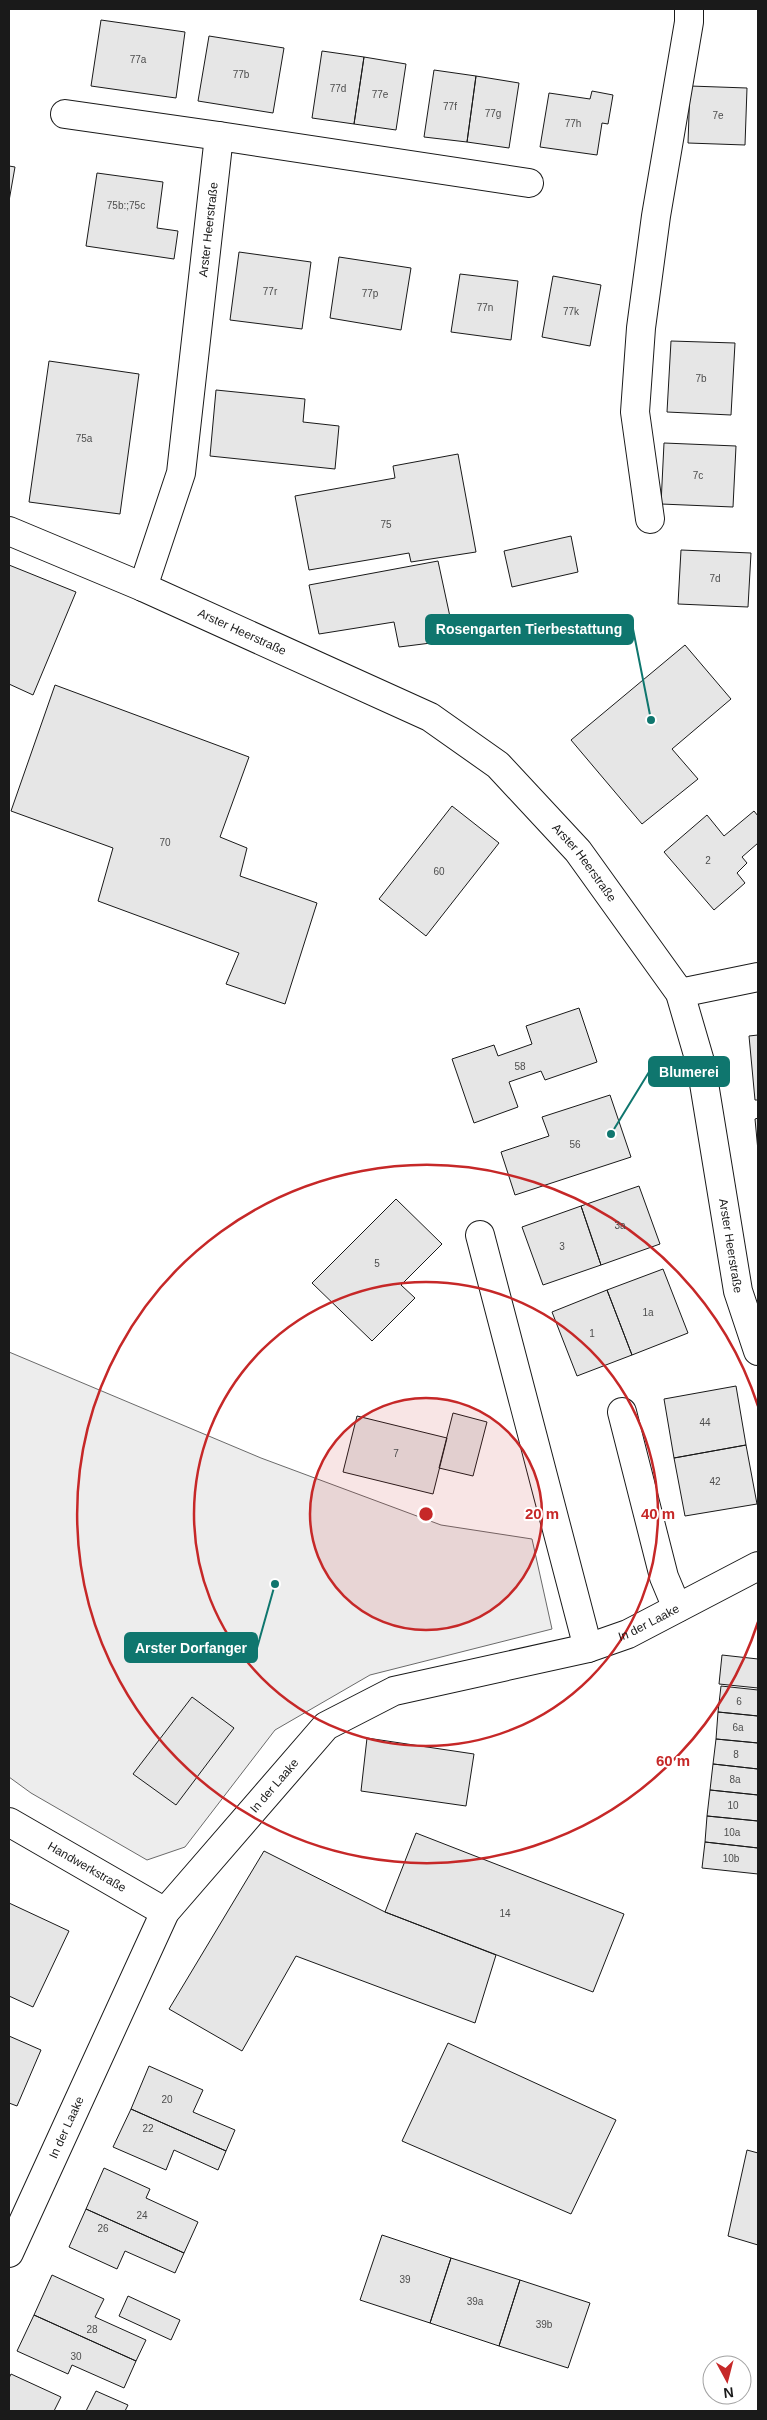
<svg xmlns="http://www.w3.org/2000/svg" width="767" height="2420" viewBox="0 0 767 2420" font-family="Helvetica,sans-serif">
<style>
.built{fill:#ededed;stroke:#6a6a6a}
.building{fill:#e6e6e6;stroke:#1a1a1a}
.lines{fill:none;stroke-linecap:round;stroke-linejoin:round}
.minor-casing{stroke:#1a1a1a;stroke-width:30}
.minor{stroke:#fff;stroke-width:28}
.ring{fill:none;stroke:#c62828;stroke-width:2.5}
.labels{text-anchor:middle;stroke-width:4;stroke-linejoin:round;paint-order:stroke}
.number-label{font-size:10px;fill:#4d4d4d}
.street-label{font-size:12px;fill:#1a1a1a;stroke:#fff}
.centre{fill:#c62828;stroke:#fff;stroke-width:2.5}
.ring-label{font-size:15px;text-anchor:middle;font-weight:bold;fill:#c62828;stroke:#fff;stroke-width:4;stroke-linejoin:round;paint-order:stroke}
.leader{fill:none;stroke:#0f766e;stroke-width:2}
.callout-dot{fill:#0f766e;stroke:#fff;stroke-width:2}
.callout{fill:#0f766e;stroke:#0f766e;stroke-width:2}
.callout-label{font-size:14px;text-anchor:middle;font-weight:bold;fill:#fff}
</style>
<rect width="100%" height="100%" fill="#fff"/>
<path class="built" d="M9,1352L261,1458L441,1525L532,1539L552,1629L370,1675L275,1730L185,1847L147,1860L31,1793L9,1777Z"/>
<path class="building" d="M101,20L185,32L176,98L91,86Z
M209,36L284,48L273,113L198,101Z
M322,51L364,57L354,124L312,118Z
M364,57L406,64L396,130L354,124Z
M434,70L476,76L467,142L424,137Z
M476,76L519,83L509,148L467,142Z
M690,86L747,88L745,145L688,143Z
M592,91L613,95L608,124L602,123L597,155L540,147L549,93L590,99Z
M9,166L15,167L9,201Z
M97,173L163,182L157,228L178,231L174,259L86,246Z
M239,252L311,262L302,329L230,320Z
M339,257L411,268L401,330L330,318Z
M460,274L518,281L511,340L451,332Z
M553,276L601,285L590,346L542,337Z
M671,341L735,343L731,415L667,412Z
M49,361L139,374L120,514L29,502Z
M216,390L305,399L303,422L339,426L335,469L210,456Z
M664,443L736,446L733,507L661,504Z
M458,454L476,552L411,562L409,553L309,570L295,496L395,478L393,466Z
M571,536L578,572L512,587L504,551Z
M681,550L751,553L748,607L678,604Z
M438,561L455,640L399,647L394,622L319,634L309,585Z
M9,565L76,592L33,695L9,684Z
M685,645L731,699L672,749L698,779L642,824L571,740Z
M55,685L249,757L220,837L247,848L240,876L317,903L285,1004L226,984L239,953L98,901L113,848L11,811Z
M452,806L499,843L426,936L379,899Z
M754,811L758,816V843L742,857L747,863L737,873L745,883L714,910L664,852L707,815L724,836Z
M579,1008L597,1062L545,1080L541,1071L509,1082L518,1107L474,1123L452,1059L494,1045L498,1056L532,1044L526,1026Z
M758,1035V1100H755L749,1036Z
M610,1095L631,1157L515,1195L501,1152L549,1136L542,1117Z
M758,1118V1151L755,1119Z
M639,1186L660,1244L601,1265L581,1206Z
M396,1199L442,1244L401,1285L415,1298L372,1341L312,1283Z
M581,1206L601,1265L543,1285L522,1227Z
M663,1269L688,1333L632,1355L607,1290Z
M607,1290L632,1355L577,1376L552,1312Z
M736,1386L746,1445L674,1458L664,1399Z
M453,1413L487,1422L473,1476L439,1468Z
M357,1416L447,1438L433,1494L343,1472Z
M746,1445L757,1504L685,1516L674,1458Z
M722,1655L758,1659V1688L719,1684Z
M721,1686L758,1690V1716L718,1712Z
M192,1697L234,1728L176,1805L133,1774Z
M718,1712L758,1716V1743L716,1739Z
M367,1738L474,1754L466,1806L361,1791Z
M716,1739L758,1743V1769L713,1764Z
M713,1764L758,1769V1795L710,1790Z
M710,1790L758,1795V1821L707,1816Z
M707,1816L758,1821V1848L705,1842Z
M416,1833L624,1914L593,1992L385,1912Z
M705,1842L758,1848V1874L702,1868Z
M264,1851L385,1912L496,1955L475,2023L296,1956L242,2051L169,2009Z
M9,1903L69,1931L33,2007L9,1996Z
M9,2036L41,2050L17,2106L9,2103Z
M448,2043L616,2120L571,2214L402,2141Z
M149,2066L203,2090L193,2112L235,2130L226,2151L131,2109Z
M131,2109L226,2151L218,2170L174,2150L166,2170L113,2147Z
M747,2150L758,2153V2245L728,2236Z
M104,2168L150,2189L146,2198L198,2222L184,2253L86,2209Z
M86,2209L184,2253L175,2273L125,2251L117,2269L69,2247Z
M382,2235L451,2258L430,2323L360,2300Z
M451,2258L520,2280L499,2346L430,2323Z
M52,2275L104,2299L95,2317L146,2340L136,2361L34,2315Z
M520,2280L590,2303L568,2368L499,2346Z
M128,2296L180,2320L171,2340L119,2316Z
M34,2315L136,2361L124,2388L72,2365L68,2374L17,2351Z
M11,2374L61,2397L54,2411H9V2378Z
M96,2391L128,2405L125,2411H86Z"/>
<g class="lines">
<defs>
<g id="minor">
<path d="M65,114L219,136"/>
<path d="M650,519L635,412L641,328L656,216L689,22V9"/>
<path id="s1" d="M9,531L143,587L430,717L498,765L578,851L680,993L701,1065L738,1291L758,1351"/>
<path id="s2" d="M143,587L181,473L219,136L529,183"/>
<path d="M680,993L758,977"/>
<path d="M480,1235L588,1648"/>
<path d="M622,1412L664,1577L677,1608"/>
<path id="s3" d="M9,1822L165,1912"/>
<path id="s4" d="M9,2253L165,1912L326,1726L394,1691L588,1648L628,1634L758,1566"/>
</g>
</defs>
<use href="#minor" class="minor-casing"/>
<use href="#minor" class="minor"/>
</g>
<circle cx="426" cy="1514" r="116" fill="#c62828" fill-opacity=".12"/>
<g class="ring">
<circle cx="426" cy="1514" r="116"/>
<circle cx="426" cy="1514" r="232"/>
<path d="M758 1622A349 349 0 1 1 758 1406"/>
</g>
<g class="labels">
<g class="number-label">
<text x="138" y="63">77a</text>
<text x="241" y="78">77b</text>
<text x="338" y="92">77d</text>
<text x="380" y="98">77e</text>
<text x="450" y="110">77f</text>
<text x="493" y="117">77g</text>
<text x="718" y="119">7e</text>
<text x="573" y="127">77h</text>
<text x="126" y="209">75b:;75c</text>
<text x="270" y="295">77r</text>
<text x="370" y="297">77p</text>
<text x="485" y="311">77n</text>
<text x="571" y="315">77k</text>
<text x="701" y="382">7b</text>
<text x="84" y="442">75a</text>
<text x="698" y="479">7c</text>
<text x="386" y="528">75</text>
<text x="715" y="582">7d</text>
<text x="165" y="846">70</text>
<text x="708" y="864">2</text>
<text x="439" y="875">60</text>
<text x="520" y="1070">58</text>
<text x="575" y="1148">56</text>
<text x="620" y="1229">3a</text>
<text x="562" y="1250">3</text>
<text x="377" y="1267">5</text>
<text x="648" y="1316">1a</text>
<text x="592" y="1337">1</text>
<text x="705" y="1426">44</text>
<text x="396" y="1457">7</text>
<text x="715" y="1485">42</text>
<text x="739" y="1705">6</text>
<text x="738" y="1731">6a</text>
<text x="736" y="1758">8</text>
<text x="735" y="1783">8a</text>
<text x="733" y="1809">10</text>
<text x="732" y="1836">10a</text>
<text x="731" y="1862">10b</text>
<text x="505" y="1917">14</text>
<text x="167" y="2103">20</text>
<text x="148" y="2132">22</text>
<text x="142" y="2219">24</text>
<text x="103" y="2232">26</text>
<text x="405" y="2283">39</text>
<text x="475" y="2305">39a</text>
<text x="544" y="2328">39b</text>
<text x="92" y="2333">28</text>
<text x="76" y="2360">30</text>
</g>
<g class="street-label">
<text dy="4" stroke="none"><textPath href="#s2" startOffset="365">Arster Heerstraße</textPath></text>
<text dy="4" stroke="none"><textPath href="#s1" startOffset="254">Arster Heerstraße</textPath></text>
<text dy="4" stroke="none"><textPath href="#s1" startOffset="674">Arster Heerstraße</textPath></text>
<text dy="4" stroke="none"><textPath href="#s1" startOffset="1094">Arster Heerstraße</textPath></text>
<text dy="4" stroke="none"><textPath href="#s4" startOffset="962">In der Laake</textPath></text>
<text dy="4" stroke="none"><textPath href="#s4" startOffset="542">In der Laake</textPath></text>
<text dy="4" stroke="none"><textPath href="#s3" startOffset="90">Handwerkstraße</textPath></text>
<text dy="4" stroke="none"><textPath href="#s4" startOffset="138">In der Laake</textPath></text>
</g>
</g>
<circle cx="426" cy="1514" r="8" class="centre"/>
<g class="ring-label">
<text x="542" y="1519">20 m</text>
<text x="658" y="1519">40 m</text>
<text x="673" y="1766">60 m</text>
</g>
<path class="leader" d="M651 720L633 629M611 1134L649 1072M275 1584L257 1648"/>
<g class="callout-dot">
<circle cx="651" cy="720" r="5"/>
<circle cx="611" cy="1134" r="5"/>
<circle cx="275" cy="1584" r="5"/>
</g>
<g class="callout">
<rect x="426" y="615" width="207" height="29" rx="5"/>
<rect x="649" y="1057" width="80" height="29" rx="5"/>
<rect x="125" y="1633" width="132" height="29" rx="5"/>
</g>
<g class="callout-label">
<text x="529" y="634">Rosengarten Tierbestattung</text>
<text x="689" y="1077">Blumerei</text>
<text x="191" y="1653">Arster Dorfanger</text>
</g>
<rect width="767" height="2420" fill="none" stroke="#1a1a1a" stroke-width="20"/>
<g transform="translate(727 2380) rotate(173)"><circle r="24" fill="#ffffff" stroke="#a3a3a3"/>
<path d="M0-4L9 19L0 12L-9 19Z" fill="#c62828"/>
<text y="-8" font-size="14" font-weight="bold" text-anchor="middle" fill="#1a1a1a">N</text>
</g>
</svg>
